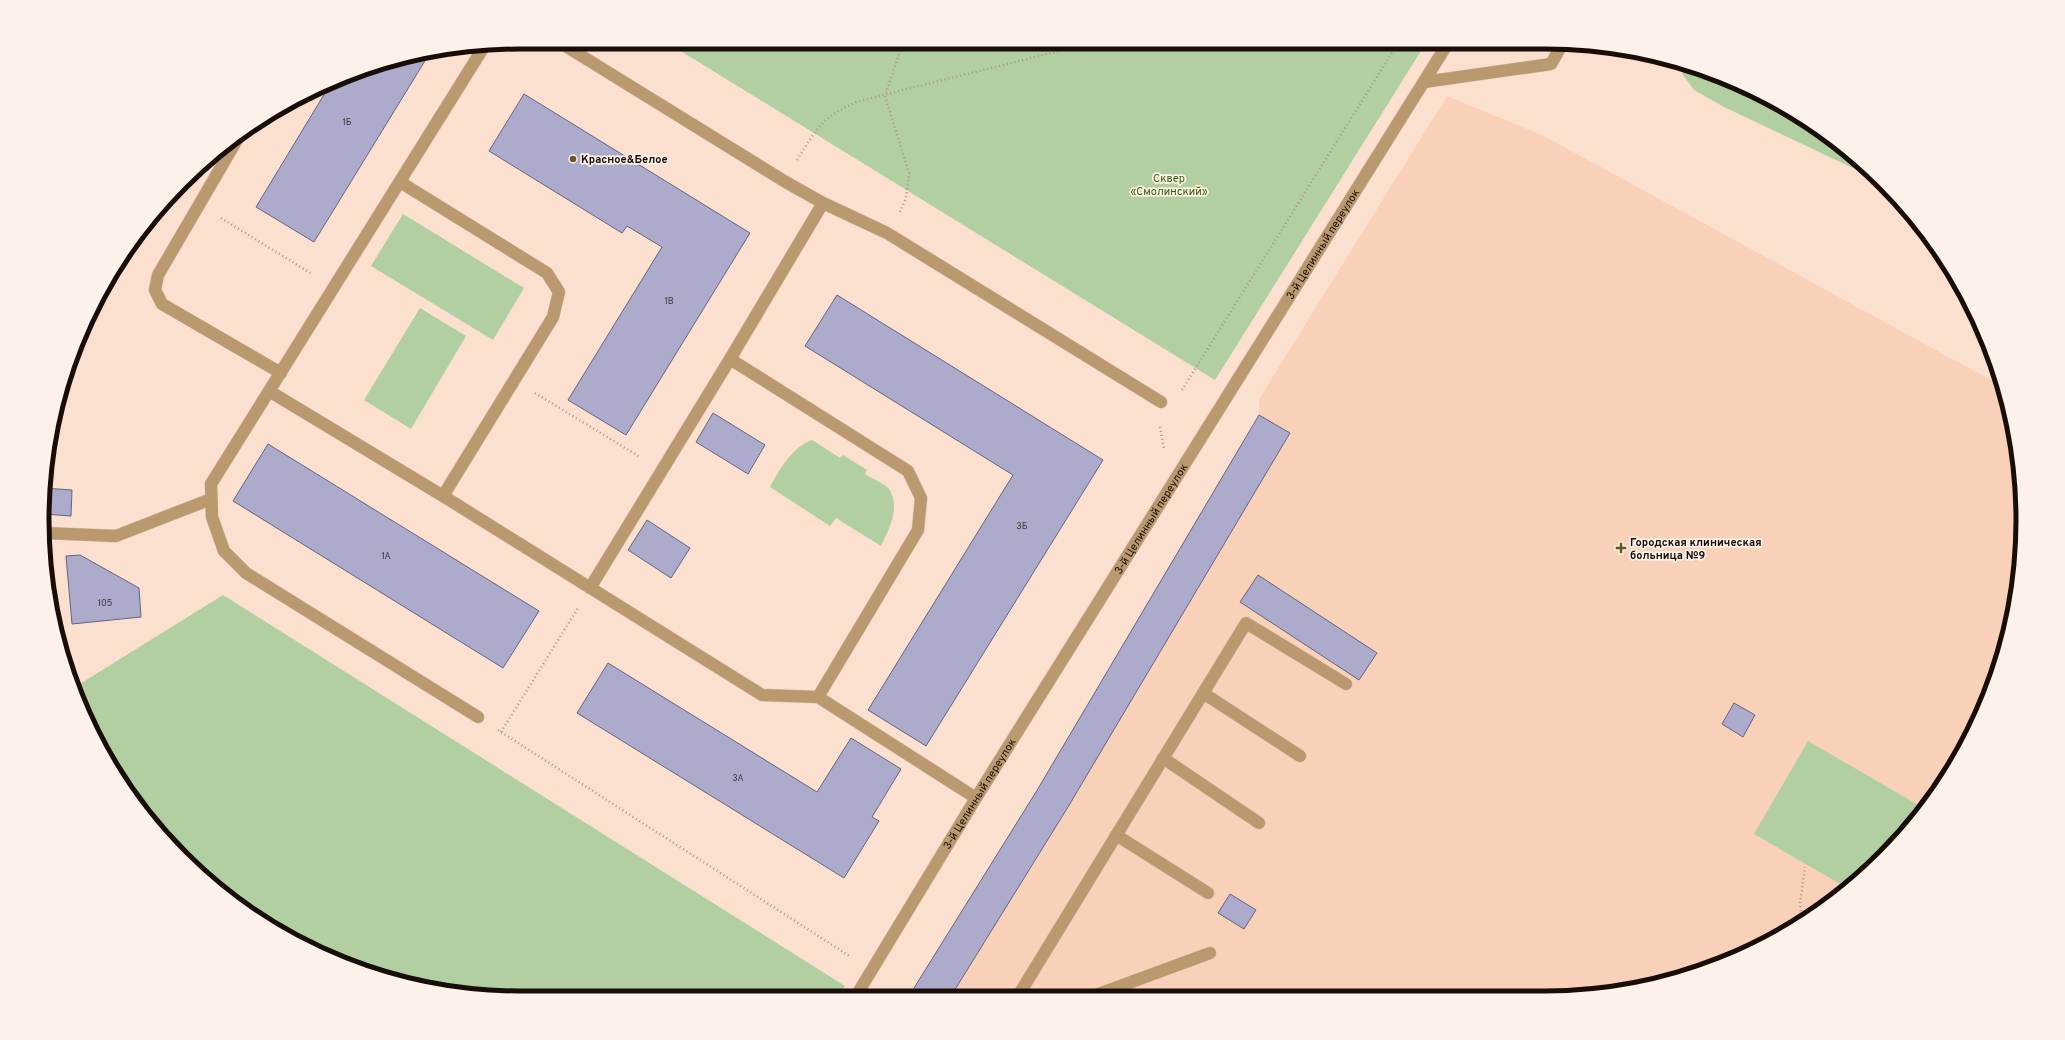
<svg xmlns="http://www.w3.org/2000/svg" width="2065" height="1040" viewBox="0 0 2065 1040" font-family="Overpass,sans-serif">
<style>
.built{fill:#f9d1b9}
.green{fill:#b2cfa1}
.building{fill:#adabcc;stroke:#666481}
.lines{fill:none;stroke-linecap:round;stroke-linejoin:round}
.service-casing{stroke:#d7beb0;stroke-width:13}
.minor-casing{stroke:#d7beb0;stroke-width:13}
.path{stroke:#ab9689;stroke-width:2.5;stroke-dasharray:1 3;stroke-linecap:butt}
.service{stroke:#ba996f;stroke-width:12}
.minor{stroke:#ba996f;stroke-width:12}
.poi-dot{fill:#6a5725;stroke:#fef1e9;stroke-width:1.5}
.labels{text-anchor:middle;stroke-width:3.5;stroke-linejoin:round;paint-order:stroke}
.number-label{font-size:9px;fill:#3e3538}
.poi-label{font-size:11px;font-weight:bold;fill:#190e07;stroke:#fef1e9;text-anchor:start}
.park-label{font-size:11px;fill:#336005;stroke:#fef1e9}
.street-label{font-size:11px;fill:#190e07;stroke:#fef1e9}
.rim{fill:none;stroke:#190e07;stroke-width:5}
</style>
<rect width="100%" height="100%" fill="#fbe0d0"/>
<path class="built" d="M1447,96L1544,136L2002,386L2019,457L2022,551L2007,644L1974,731L1924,811L1836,899L1728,962L1607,994L951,996L1290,434L1259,415V399Z"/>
<path class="green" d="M666,42L1426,43L1215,380Z
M1678,62L1756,91L1836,141L1878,180L1724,107L1694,90L1683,75Z
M161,205L125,264L119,260L122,255Z
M403,214L524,288L493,340L371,266Z
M420,308L466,336L411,429L364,400Z
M812,440L840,458L843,455L867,470L865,474C871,478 884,483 889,489C901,507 889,529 881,546L836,518L830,526L770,487C780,469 792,447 812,440Z
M223,595L845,986L838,996L489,997L397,982L309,949L229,899L182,858L123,786L91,731L75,687Z
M1808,741L1925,809L1847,888L1754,834Z"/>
<path class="building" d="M431,51L314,242L256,207L331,83L366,67Z
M524,94L750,233L626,435L568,400L662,247L627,226L622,233L489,151Z
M837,295L1103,460L926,746L868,710L1013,475L805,346Z
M713,413L765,445L748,474L696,442Z
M1259,415L1290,433L1068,807L951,996H909L1036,792Z
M268,444L539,611L503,668L233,501Z
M43,488L72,490L71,516L44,514Z
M647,520L690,548L671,578L628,550Z
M80,555L139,588L141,617L72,624L66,556Z
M1258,575L1377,653L1359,680L1240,602Z
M608,663L817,792L851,738L901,769L872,817L879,821L844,878L577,713Z
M1734,703L1755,715L1743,737L1722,724Z
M1230,894L1256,910L1244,929L1218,913Z"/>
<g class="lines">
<defs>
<path id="service" d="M559,42L784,181L823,203L887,233L1161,402
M1424,82L1551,64L1563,43
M241,133L158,275L155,290L162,304L281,373
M400,182L547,273L559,292L553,317L443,496
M269,391L443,496L762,695L818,697L918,530L921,498L908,471L730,359
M44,533L116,536L211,499
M590,588L730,359L823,203
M1203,693L1300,756
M818,697L976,798
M478,717L246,573L224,551L212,517L211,484L485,45
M1163,758L1259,823
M1116,835L1208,893
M1096,995L1210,953
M1018,996L1246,623L1346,684"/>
<g id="minor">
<path id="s1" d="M856,996L976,798L1448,43"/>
</g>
</defs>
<use href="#service" class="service-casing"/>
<use href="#minor" class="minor-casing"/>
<path class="path" d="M797,160C817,128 823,116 859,101L1091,43
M900,212L906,198L909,173L885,96L903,42
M221,218L312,274
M1182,390L1398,43
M535,393L640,457
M1160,427L1164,449
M498,730L851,957
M501,732L578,608
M1802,919L1800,904L1805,867"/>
<use href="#service" class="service"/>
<use href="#minor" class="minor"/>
</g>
<g class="poi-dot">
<circle cx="573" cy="159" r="4"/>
<path d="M1619 542h4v4h4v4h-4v4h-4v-4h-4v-4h4z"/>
</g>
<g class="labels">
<g class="number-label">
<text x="347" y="125">1Б</text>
<text x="669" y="304">1В</text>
<text x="1022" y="529">3Б</text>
<text x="386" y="559">1А</text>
<text x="105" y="606">105</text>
<text x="738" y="781">3А</text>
</g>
<g class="poi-label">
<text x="581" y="163">Красное&amp;Белое</text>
<text x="1630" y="546">Городская клиническая<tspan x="1630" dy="13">больница №9</tspan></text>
</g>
<g class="park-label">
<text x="1169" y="182">Сквер<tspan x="1169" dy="13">«Смолинский»</tspan></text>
</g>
<g class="street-label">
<text dy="4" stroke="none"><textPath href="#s1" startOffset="885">3-й Целинный переулок</textPath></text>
<text dy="4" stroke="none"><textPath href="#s1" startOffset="561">3-й Целинный переулок</textPath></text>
<text dy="4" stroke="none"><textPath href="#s1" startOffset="237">3-й Целинный переулок</textPath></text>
</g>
</g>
<path d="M0 0H2065V1040H0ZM520 49H1545A471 471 0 0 1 2016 520V520A471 471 0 0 1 1545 991H520A471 471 0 0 1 49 520V520A471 471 0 0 1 520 49Z" fill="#fef1e9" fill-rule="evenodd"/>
<path class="rim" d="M520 49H1545A471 471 0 0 1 2016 520V520A471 471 0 0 1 1545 991H520A471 471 0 0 1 49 520V520A471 471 0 0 1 520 49Z"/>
</svg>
